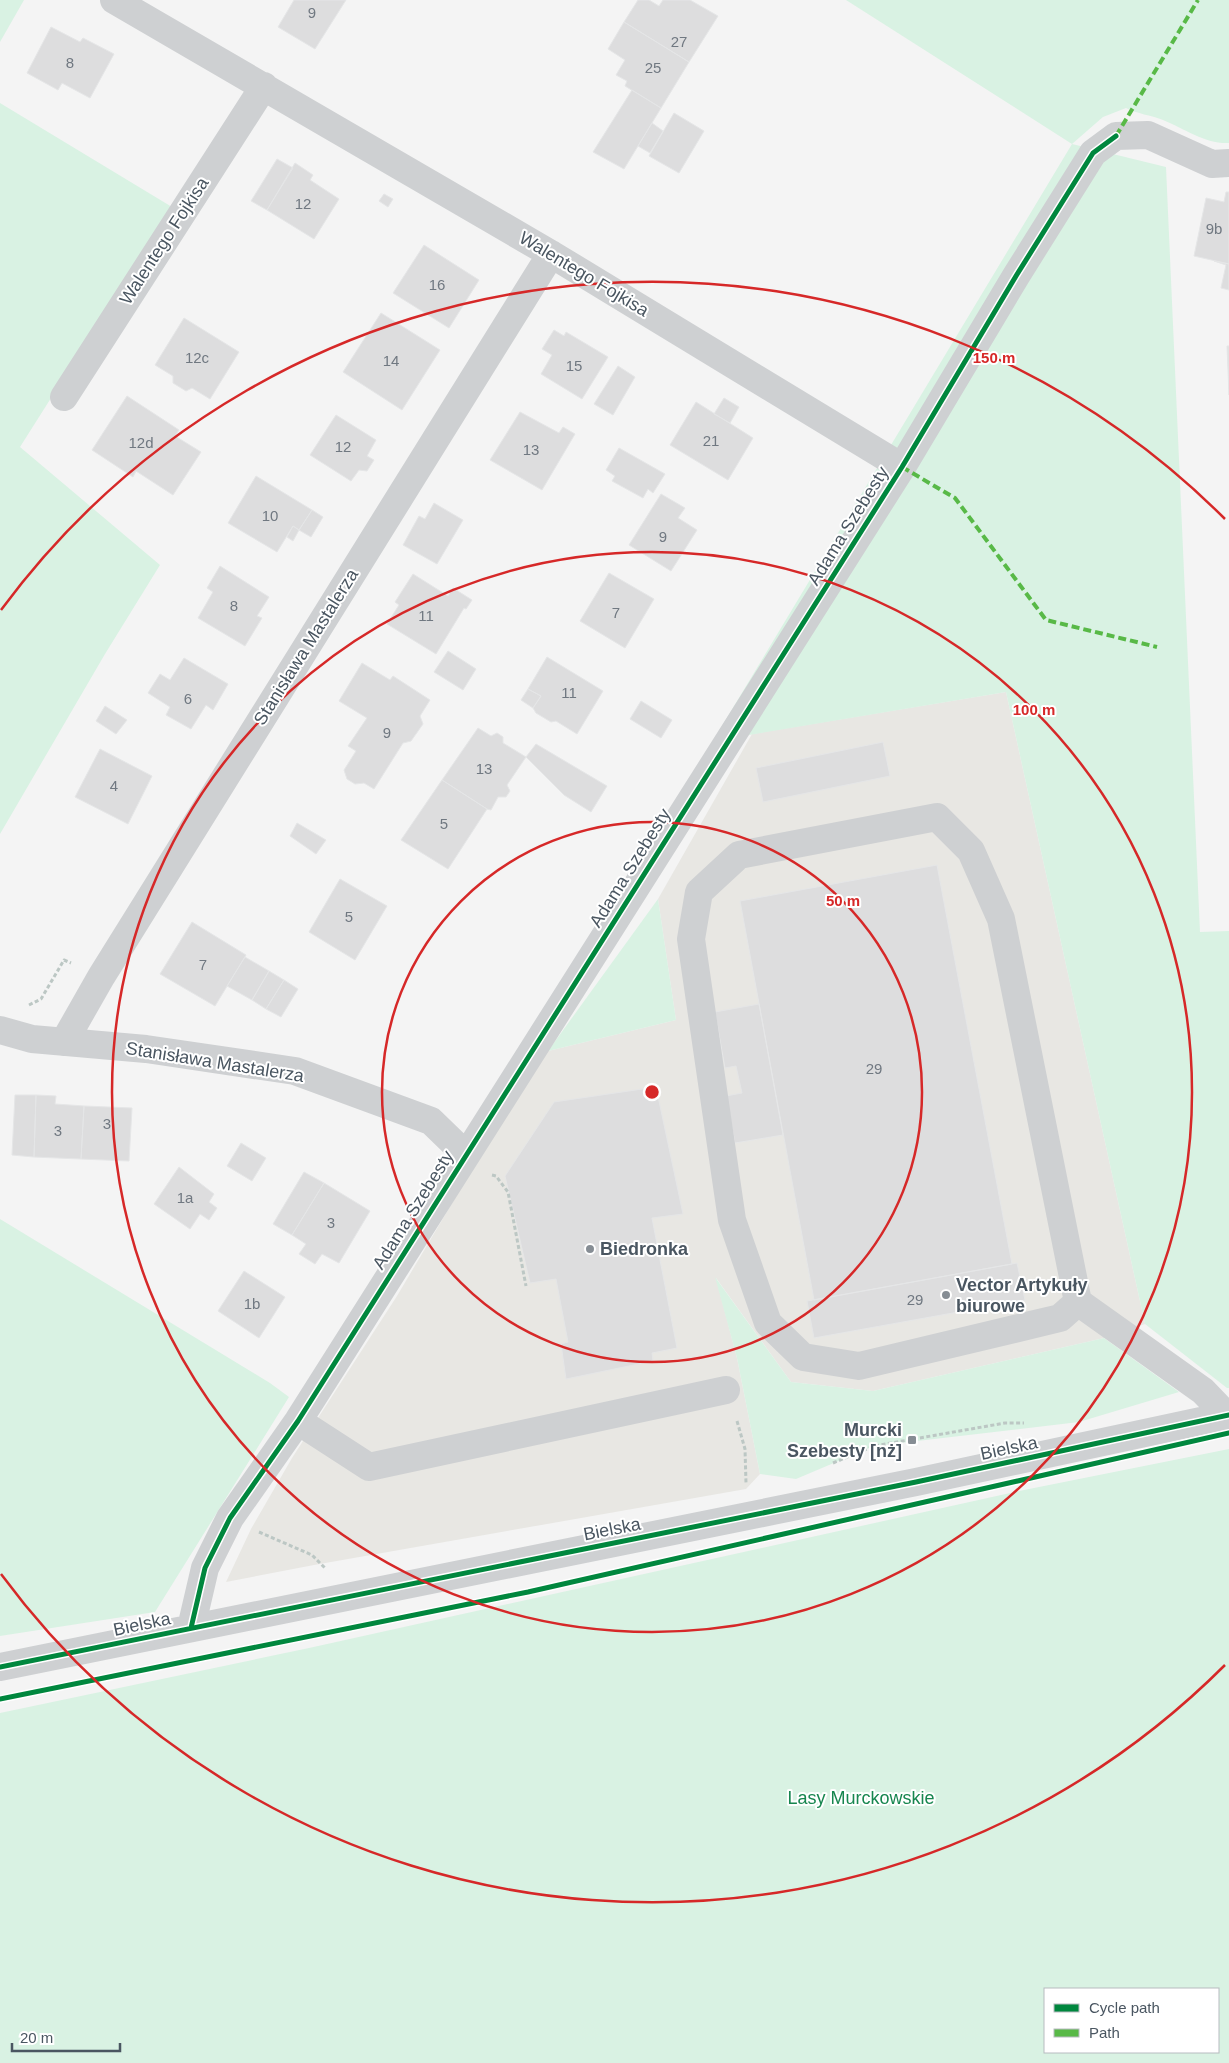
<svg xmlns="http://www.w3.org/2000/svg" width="1229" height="2063" viewBox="0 0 1229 2063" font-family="Arial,sans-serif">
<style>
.commercial{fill:#e8e7e3}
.green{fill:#d9f2e3;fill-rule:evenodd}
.building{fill:#ddddde;stroke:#e5e6e7}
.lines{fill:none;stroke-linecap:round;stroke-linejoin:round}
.path{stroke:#bcc7c4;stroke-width:3;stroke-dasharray:4 2.5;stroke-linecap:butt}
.minor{stroke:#ced0d2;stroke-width:28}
.quiet{stroke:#58b947;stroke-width:4;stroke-dasharray:8 4;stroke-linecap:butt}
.cycleway-casing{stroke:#fff;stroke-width:8}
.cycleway{stroke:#00873e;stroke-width:5}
.ring{fill:none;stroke:#d62828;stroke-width:2.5}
.poi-dot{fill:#868d94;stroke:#fff;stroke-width:2}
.labels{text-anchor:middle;stroke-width:4;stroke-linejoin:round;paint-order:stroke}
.number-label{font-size:15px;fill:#707881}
.street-label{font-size:18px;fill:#4a5661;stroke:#fff}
.poi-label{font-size:18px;font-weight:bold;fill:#4a5661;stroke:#fff;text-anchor:start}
.park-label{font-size:18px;fill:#17864f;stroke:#fff}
.centre{fill:#d62828;stroke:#fff;stroke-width:2.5}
.ring-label{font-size:15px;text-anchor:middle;font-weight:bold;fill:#d62828;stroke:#fff;stroke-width:4;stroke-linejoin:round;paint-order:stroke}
</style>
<rect width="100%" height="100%" fill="#f4f4f4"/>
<path class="commercial" d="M1006,692L1145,1324L1104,1338L873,1391L791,1382L716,1278L737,1358L760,1474L746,1489L314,1565L226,1582L251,1529L292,1458L397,1296L480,1156L548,1051L676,1020L658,899L752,734Z"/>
<path class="green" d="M0,0H24L0,42Z
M846,0H1229V143C1205,144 1185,129 1163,120C1150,115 1138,114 1126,108L1103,117L1072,144L1166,167L1200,932L1229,931V1388H1227L1145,1324L1006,692L713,741L1072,144Z
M0,103L172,207L20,447L160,565L105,654L0,834Z
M658,899L676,1020L548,1051Z
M0,1219L270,1383L289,1397L155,1612L0,1636Z
M715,1277L791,1382L873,1391L1104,1338L1179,1392L1079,1422L874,1446L796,1479L760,1474L737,1358Z
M1229,1449V2063H0V1713L309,1648L1024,1490ZM1045,1989H1218V2052H1045Z"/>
<path class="building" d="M294,0H346L315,49L278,27Z
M638,0H649L659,6L663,0H690L718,16L689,62L624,22Z
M624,22L689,62L661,108L625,86L627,81L616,75L625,60L608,49Z
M51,27L80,42L83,38L114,54L90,98L62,83L58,90L27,73Z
M632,90L661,108L624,169L593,152Z
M674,113L704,131L679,173L649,156Z
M652,123L663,131L650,153L638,146Z
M277,159L293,168L267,210L251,201Z
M295,163L313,175L310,180L339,199L314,239L267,210Z
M1226,192H1229V264L1194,256L1206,198L1224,202Z
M384,194L393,199L388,207L379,201Z
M424,245L479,280L449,328L393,293Z
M1214,261L1229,264V290L1221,288L1226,265Z
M381,313L440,350L402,410L343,372Z
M184,318L239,352L210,399L192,388L186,391L173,383V376L155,365Z
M554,330L564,336L566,332L608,357L582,399L541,374L552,355L542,349Z
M1227,346H1229V395Z
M618,366L635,377L613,415L594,404Z
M127,396L179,430L175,436L201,452L173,495L136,471L133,477L92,450Z
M724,398L739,407L730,423L714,414Z
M696,402L753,438L728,480L670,445Z
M520,412L559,433L563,427L575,434L542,490L490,460Z
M336,415L376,440L367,456L374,460L367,471L359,470L351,481L310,455Z
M619,448L665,474L653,493L648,489L643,498L612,481L615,476L606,470Z
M256,476L312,510L299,530L293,526L277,552L228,523Z
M661,494L685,508L678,518L697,530L671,571L629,545Z
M434,503L463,520L437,564L403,545L419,516L425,519Z
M312,510L323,517L311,537L299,530Z
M293,526L299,530L293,541L287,537Z
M220,566L269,597L257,616L262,618L245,646L198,618L213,592L207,588Z
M609,573L654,599L625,648L580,621Z
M413,574L448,596L453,588L472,600L466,609L464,608L436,654L387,624L399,605L395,602Z
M448,651L476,669L463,690L434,672Z
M547,657L603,691L577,734L556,721L551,722L536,713L533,708L541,696L528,689Z
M184,658L228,684L213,710L206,705L191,729L166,715L170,707L148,693L160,674L170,680Z
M362,663L390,680L393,676L430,700L420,716L423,724L411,741L403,743L374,789L364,783L355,784L347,779L344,770L356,751L348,746L367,718L339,701Z
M528,689L541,696L533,708L521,700Z
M641,701L672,720L661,738L630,719Z
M105,706L127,720L116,734L96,721Z
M478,728L491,736L497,733L503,737V743L526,757L507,785L510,791L506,797H498L491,810L487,809L442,780Z
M883,742L890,776L763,802L756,768Z
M536,744L607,786L591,812L564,795L526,757Z
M100,749L152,776L128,824L75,797Z
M442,780L487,809L448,869L401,840Z
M297,823L326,840L316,854L290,836Z
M937,865L1012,1264L814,1300L740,901Z
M340,879L387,906L355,960L309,932Z
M192,922L246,955L215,1006L160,974Z
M245,957L269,971L252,1000L227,986Z
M269,971L284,980L266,1009L252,1000Z
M284,980L298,989L281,1017L266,1009Z
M759,1004L783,1135L735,1143L726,1096L742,1093L736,1066L725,1068L715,1012Z
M656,1087L683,1214L652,1218L677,1348L652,1353L653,1361L566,1379L561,1344L568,1342L556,1279L530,1283L505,1176L554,1102Z
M15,1095H36L34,1157L12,1155Z
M36,1095L56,1096L55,1104L84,1106L81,1159L34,1157Z
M84,1106L132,1108L129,1161L81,1159Z
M241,1143L266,1158L252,1181L227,1166Z
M179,1167L214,1194L209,1202L217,1208L209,1220L200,1214L190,1229L154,1204Z
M304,1172L324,1183L292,1235L273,1224Z
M324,1183L370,1211L339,1263L322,1254L315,1264L299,1254L306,1244L292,1235Z
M1017,1263L1025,1300L814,1338L807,1301Z
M244,1271L285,1297L259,1338L218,1311Z"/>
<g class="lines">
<path class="path" d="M29,1005L41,999L64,960L71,963
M492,1175L496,1176L508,1192L526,1286
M737,1421L745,1449L746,1483
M833,1463L874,1446L1005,1423H1024
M259,1532L312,1555L325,1568"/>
<path class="minor" d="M114,0L551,254L902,467
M64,397L264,86
M0,1030L32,1039L146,1049L295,1071L431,1121L465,1154
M64,1042L101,977L551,254
M1078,1302L1060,1318L859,1366L803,1357L768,1323L732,1220L691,939L699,892L739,855L937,817L971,851L1001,919L1078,1302L1203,1391L1227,1416
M298,1421L369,1467L726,1390
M191,1628L205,1568L230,1518L298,1421L902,467L1016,276L1093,153L1116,136L1148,135L1212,164L1229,163
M0,1667L916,1482L1229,1415"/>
<path class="quiet" d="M1116,136L1198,0
M902,467L955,498L1046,620L1157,647"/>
<defs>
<path id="cycleway" d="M191,1628L205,1568L230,1518L298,1421L902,467L1016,276L1093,153L1116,136
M0,1667L916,1482L1229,1415
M0,1699L528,1592L1229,1433"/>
</defs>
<use href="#cycleway" class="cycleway-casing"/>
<use href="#cycleway" class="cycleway"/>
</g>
<g class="ring">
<circle cx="652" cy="1092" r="270"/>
<circle cx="652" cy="1092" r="540"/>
<path d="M1225 1665A810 810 0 0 1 1 1574M1 610A810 810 0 0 1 1225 519"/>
</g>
<g class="poi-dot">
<circle cx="590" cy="1249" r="5"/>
<circle cx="946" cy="1295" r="5"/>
<rect x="907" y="1435" width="10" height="10" rx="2.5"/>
</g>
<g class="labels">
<g class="number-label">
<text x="312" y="18">9</text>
<text x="679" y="47">27</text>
<text x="70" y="68">8</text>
<text x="653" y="73">25</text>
<text x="303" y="209">12</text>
<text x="1214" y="234">9b</text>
<text x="437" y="290">16</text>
<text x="197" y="363">12c</text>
<text x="391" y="366">14</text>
<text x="574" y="371">15</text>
<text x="711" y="446">21</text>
<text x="141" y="448">12d</text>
<text x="343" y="452">12</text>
<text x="531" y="455">13</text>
<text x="270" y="521">10</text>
<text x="663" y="542">9</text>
<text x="234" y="611">8</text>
<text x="616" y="618">7</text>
<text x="426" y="621">11</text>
<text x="569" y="698">11</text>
<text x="188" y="704">6</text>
<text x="387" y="738">9</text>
<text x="484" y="774">13</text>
<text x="114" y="791">4</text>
<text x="444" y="829">5</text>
<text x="349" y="922">5</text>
<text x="203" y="970">7</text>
<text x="874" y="1074">29</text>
<text x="107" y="1129">3</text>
<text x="58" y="1136">3</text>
<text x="185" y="1203">1a</text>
<text x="331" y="1228">3</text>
<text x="915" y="1305">29</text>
<text x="252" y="1309">1b</text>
</g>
<g class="street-label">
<text transform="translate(164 241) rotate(-57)" y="6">Walentego Fojkisa</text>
<text transform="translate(584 274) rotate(31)" y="6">Walentego Fojkisa</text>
<text transform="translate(848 526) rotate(-58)" y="6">Adama Szebesty</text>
<text transform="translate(306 647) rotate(-58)" y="6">Stanisława Mastalerza</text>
<text transform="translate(630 868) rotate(-58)" y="6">Adama Szebesty</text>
<text transform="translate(215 1062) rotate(9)" y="6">Stanisława Mastalerza</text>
<text transform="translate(413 1210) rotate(-58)" y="6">Adama Szebesty</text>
<text transform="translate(1009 1448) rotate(-12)" y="6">Bielska</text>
<text transform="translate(612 1529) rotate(-11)" y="6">Bielska</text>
<text transform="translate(142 1624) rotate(-12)" y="6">Bielska</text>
</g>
<g class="poi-label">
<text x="600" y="1255">Biedronka</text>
<text x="956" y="1291">Vector Artykuły<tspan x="956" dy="21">biurowe</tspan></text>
<text x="902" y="1436" text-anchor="end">Murcki<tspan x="902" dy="21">Szebesty [nż]</tspan></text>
</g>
<g class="park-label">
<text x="861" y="1804">Lasy Murckowskie</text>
</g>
</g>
<circle cx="652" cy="1092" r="8" class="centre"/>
<g class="ring-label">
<text x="994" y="363">150 m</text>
<text x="1034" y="715">100 m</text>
<text x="843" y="906">50 m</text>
</g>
<rect x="1044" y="1988" width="175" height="65" fill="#ffffff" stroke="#b7bbc0"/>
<rect x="1054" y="2004" width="25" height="8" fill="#00873e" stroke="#b7bbc0"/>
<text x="1089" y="2013" font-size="15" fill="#4a5661">Cycle path</text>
<rect x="1054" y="2029" width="25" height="8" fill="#58b947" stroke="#b7bbc0"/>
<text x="1089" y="2038" font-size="15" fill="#4a5661">Path</text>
<path d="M12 2043v8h108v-8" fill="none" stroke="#4a5661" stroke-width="2.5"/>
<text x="20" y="2043" font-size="15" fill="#4a5661" stroke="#ffffff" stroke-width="4" paint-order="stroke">20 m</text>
</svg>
